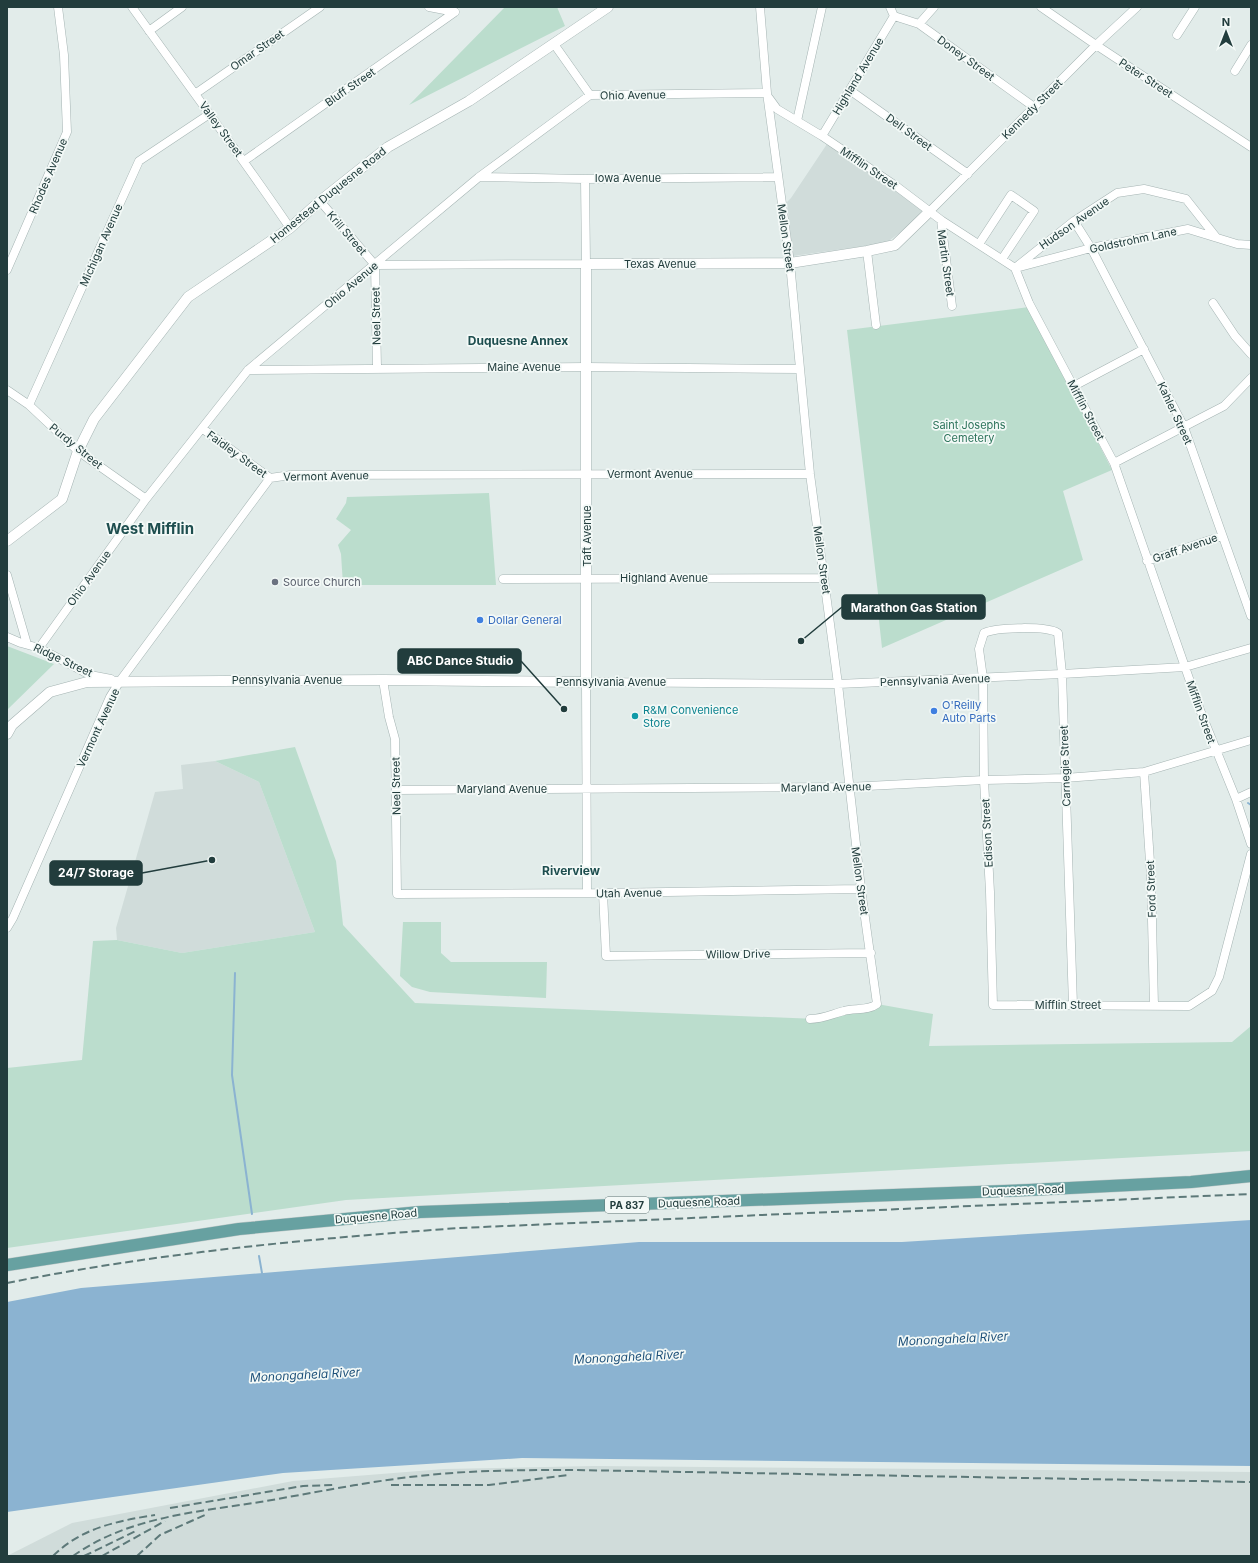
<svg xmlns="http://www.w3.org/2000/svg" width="1258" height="1563" viewBox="0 0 1258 1563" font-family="Inter,sans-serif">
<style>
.built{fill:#d0dcda}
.green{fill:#bbddcd}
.water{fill:#8bb3d1}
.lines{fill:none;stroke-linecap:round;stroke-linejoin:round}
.stream{stroke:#8bb3d1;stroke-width:2}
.minor-casing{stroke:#a5b4b3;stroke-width:9}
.tertiary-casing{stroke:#a5b4b3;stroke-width:11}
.primary-casing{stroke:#c1c9c9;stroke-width:13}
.minor{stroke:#fff;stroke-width:8}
.tertiary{stroke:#fff;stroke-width:10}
.primary{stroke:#67a1a1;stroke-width:12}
.rail{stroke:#5d7979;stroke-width:2;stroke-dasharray:8 4;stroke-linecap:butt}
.worship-dot{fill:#6b7280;stroke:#f3f9f7;stroke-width:1.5}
.shop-dot{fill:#3f7fe0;stroke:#f3f9f7;stroke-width:1.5}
.culture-dot{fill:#0f9aa8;stroke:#f3f9f7;stroke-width:1.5}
.labels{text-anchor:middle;stroke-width:3.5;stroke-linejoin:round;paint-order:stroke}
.shield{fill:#f3f9f7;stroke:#617575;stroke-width:1}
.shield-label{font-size:10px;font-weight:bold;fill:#223d3d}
.street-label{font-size:11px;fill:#223d3d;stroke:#f3f9f7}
.park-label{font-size:11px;fill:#2d745b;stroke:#f3f9f7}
.worship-label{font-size:11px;fill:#5b616d;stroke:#f3f9f7;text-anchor:start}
.shop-label{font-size:11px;fill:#366cbe;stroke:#f3f9f7;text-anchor:start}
.culture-label{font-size:11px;fill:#0d838f;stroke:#f3f9f7;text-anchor:start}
.neighbourhood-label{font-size:12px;font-weight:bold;fill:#1e4e4f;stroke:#f3f9f7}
.water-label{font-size:12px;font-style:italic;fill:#1d5079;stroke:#f3f9f7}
.district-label{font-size:15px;font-weight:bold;fill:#1e4e4f;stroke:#f3f9f7}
.leader{fill:none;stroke:#223d3d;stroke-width:1.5}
.callout-dot{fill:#223d3d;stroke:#f3f9f7;stroke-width:1.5}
.callout{fill:#223d3d;stroke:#223d3d;stroke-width:1.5}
.callout-label{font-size:12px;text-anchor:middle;font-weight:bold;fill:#fff}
</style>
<rect width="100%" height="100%" fill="#e2ecea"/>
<path class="built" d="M827,144L923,210L906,228L886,243L793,256L787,202L791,198Z
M215,761L259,782L315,932L182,953L117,940L116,928L155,792L183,789L181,765Z
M594,1466L1251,1472V1556H7L72,1523L293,1481L444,1469Z"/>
<path class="green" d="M505,7H557L565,26L409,105Z
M1029,307L1112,470L1063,491L1083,560L882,648L877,602H879L847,330Z
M489,493L496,585H343L341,554L338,545L351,530L336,519L346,503L347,497Z
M7,646L54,664L7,710Z
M295,747L336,861L343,925L415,1003L817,1019L877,1004L933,1014L929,1046L1232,1042L1251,1026V1151L346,1200L7,1248V1068L82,1060L93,941L117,940L182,953L315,932L259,782L215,761Z
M403,922H441V953L451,962H547L546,998L430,992L412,987L400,976Z"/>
<path class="water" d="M1251,1220V1466L522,1458L283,1473L7,1512V1302L81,1288L639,1242H902Z"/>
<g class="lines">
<path class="stream" d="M1248,803L1251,805
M235,973L232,1075L252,1214
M259,1256L262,1273"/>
<defs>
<path id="minor" d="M132,7C185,81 239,153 290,228
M429,7L455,12
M760,7L767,93L790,263L810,474L838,684L861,889L877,1004C868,1011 854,1008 844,1011C832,1014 823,1019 810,1019
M890,7L894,16
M1041,7L1096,45L1251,147
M894,16L919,24L1034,107
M919,24L934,7
M149,31L182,7
M1177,35L1195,7
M554,44L590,95
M1235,71L1251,45
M851,91L968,174
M195,94L320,7
M769,98L777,109L822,136L896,186L941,220L1015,268L1029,303L1114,463L1200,710L1236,799L1251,844
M797,121L822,7
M822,136L894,16
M244,161L455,12
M479,177L585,179L778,177
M320,201L375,265
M929,212L1096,45L1137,7
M941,220L952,306
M1074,221L1091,248L1184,427L1251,616
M979,244L1011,195L1034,211L1002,259
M867,251L876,325
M375,265L586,264L585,179
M375,265L377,368
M1015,268L1074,221L1117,193L1144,189L1186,199L1216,237
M1016,268L1091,248L1188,229L1237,244L1251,245
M7,270L67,132L64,55L58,7
M1213,303L1235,336L1251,354
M248,370L586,367L800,369
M1074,386L1144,349
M7,390L29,405L78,451L146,499
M29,405L139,161L208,115
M203,429L270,478
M1114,463L1224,406L1251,378
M1147,561L1222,536
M7,575L27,644
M503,579L824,578
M7,637L21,643L39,648L90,675L111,679
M39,648L146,499L248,370L479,177L590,95L767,93
M383,680L389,717L395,739L397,894L603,893L861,889
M1144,772L1151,877L1154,1006
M396,790L848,787L984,780L1065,778L1144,772L1251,740
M1236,799L1251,792
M587,893L586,682L838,684L1062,674L1185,667L1251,648
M603,893L606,956L871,953
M7,928L13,918L110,697L120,681L270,478L291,475L810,474
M1073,1005L1062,674L1058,633C1047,626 997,627 984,633L979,649L983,678L984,780L990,892L993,1005L1189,1006L1212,991L1219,977L1251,854"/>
<path id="tertiary" d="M7,541L62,499L78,451L94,419L188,297L290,228L320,201L388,147L469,101L608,7
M7,734L12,725L50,692L87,682L383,680L586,682V264L790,263L867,251L895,245L929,212"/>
<path id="primary" d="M7,1265L239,1229L420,1212L1029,1190L1191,1182L1251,1176"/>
</defs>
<use href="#minor" class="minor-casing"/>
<use href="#tertiary" class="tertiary-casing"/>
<use href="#primary" class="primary-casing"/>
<use href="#minor" class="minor"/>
<use href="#tertiary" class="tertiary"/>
<use href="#primary" class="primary"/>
<path class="rail" d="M7,1283C156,1253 308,1239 459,1228L1251,1194
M391,1485H489L569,1475
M170,1508L303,1486L333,1485
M53,1556C81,1528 117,1521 155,1515
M73,1556C128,1517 196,1512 260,1502C319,1492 379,1479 439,1474C485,1470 530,1470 575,1470L1251,1482
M84,1556L138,1530
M102,1556L165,1521
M137,1556L160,1535L205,1515"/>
</g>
<circle class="worship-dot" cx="275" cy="582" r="4"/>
<g class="shop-dot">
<circle cx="480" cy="620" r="4"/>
<circle cx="934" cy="711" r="4"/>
</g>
<circle class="culture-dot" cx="635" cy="716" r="4"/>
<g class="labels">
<rect class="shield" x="605" y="1197" width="44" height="16" rx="3"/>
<g class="shield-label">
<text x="627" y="1209">PA 837</text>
</g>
<g class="street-label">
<text transform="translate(257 50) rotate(-35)" y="4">Omar Street</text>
<text transform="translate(966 58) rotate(36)" y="4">Doney Street</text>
<text transform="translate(858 76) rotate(-59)" y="4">Highland Avenue</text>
<text transform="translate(1146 78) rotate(33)" y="4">Peter Street</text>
<text transform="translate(350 87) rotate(-35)" y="4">Bluff Street</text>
<text transform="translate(633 95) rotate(-1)" y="4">Ohio Avenue</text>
<text transform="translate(1032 109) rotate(-45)" y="4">Kennedy Street</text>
<text transform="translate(221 129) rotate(54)" y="4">Valley Street</text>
<text transform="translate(909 132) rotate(36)" y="4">Dell Street</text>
<text transform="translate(869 168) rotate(34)" y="4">Mifflin Street</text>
<text transform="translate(48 176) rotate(-67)" y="4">Rhodes Avenue</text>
<text x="628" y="182">Iowa Avenue</text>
<text transform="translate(328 195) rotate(-39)" y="4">Homestead Duquesne Road</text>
<text transform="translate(1074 223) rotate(-35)" y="4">Hudson Avenue</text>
<text transform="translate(347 233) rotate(49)" y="4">Krill Street</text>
<text transform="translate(786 238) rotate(82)" y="4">Mellon Street</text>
<text transform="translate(1133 240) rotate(-12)" y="4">Goldstrohm Lane</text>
<text transform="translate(101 245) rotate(-66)" y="4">Michigan Avenue</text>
<text transform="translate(946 263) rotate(82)" y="4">Martin Street</text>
<text x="660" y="268">Texas Avenue</text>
<text transform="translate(351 285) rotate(-40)" y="4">Ohio Avenue</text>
<text transform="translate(376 316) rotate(-91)" y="4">Neel Street</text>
<text x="524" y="371">Maine Avenue</text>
<text transform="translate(1086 410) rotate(62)" y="4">Mifflin Street</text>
<text transform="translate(1175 413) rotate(65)" y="4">Kahler Street</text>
<text transform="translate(76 446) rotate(39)" y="4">Purdy Street</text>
<text transform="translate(237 454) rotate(36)" y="4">Faidley Street</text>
<text x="650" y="478">Vermont Avenue</text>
<text transform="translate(326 476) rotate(-1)" y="4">Vermont Avenue</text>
<text transform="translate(587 536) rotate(-90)" y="4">Taft Avenue</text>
<text transform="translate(1185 548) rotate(-19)" y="4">Graff Avenue</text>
<text transform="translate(822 560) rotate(82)" y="4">Mellon Street</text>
<text transform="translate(89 578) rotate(-54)" y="4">Ohio Avenue</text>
<text x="664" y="582">Highland Avenue</text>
<text transform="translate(63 660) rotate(25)" y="4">Ridge Street</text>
<text x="287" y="684">Pennsylvania Avenue</text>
<text transform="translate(935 680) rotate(-2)" y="4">Pennsylvania Avenue</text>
<text x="611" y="686">Pennsylvania Avenue</text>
<text transform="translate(1201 712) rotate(70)" y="4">Mifflin Street</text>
<text transform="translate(98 728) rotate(-65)" y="4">Vermont Avenue</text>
<text transform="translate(1065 766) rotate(-92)" y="4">Carnegie Street</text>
<text transform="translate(396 786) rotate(-91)" y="4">Neel Street</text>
<text transform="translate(826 787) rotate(-1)" y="4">Maryland Avenue</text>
<text x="502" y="793">Maryland Avenue</text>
<text transform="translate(987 833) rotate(-93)" y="4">Edison Street</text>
<text transform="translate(860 881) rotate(82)" y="4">Mellon Street</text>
<text transform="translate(1151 889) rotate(-92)" y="4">Ford Street</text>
<text transform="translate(629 893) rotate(-1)" y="4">Utah Avenue</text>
<text transform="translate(738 954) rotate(-1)" y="4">Willow Drive</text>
<text x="1068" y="1009">Mifflin Street</text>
<text transform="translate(1023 1190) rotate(-2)" y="4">Duquesne Road</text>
<text transform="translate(699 1202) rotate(-2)" y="4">Duquesne Road</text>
<text transform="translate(376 1216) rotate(-5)" y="4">Duquesne Road</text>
</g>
<g class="park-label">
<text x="969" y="429">Saint Josephs<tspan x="969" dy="13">Cemetery</tspan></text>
</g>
<g class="worship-label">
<text x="283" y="586">Source Church</text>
</g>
<g class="shop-label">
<text x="488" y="624">Dollar General</text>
<text x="942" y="709">O'Reilly<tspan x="942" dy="13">Auto Parts</tspan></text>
</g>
<g class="culture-label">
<text x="643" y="714">R&amp;M Convenience<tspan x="643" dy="13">Store</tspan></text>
</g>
<g class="neighbourhood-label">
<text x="518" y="345">Duquesne Annex</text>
<text x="571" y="875">Riverview</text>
</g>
<g class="water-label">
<text transform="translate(953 1339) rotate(-3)" y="4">Monongahela River</text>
<text transform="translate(629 1357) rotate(-3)" y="4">Monongahela River</text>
<text transform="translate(305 1375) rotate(-3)" y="4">Monongahela River</text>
</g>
<g class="district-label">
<text x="150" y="534">West Mifflin</text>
</g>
</g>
<path class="leader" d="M801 641L842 607M564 709L521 661M212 860L142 873"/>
<g class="callout-dot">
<circle cx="801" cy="641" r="4"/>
<circle cx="564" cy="709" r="4"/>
<circle cx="212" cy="860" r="4"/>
</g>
<g class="callout">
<rect x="842" y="595" width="143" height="24" rx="4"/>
<rect x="398" y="649" width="123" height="24" rx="4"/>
<rect x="50" y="861" width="92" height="24" rx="4"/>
</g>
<g class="callout-label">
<text x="914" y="612">Marathon Gas Station</text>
<text x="460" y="665">ABC Dance Studio</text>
<text x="96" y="877">24/7 Storage</text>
</g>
<rect width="1258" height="1563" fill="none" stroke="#223d3d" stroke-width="16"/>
<g transform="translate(1226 32)" stroke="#f3f9f7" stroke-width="3" paint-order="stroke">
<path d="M0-3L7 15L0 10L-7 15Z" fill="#223d3d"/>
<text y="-6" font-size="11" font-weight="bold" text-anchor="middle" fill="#223d3d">N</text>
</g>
</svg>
